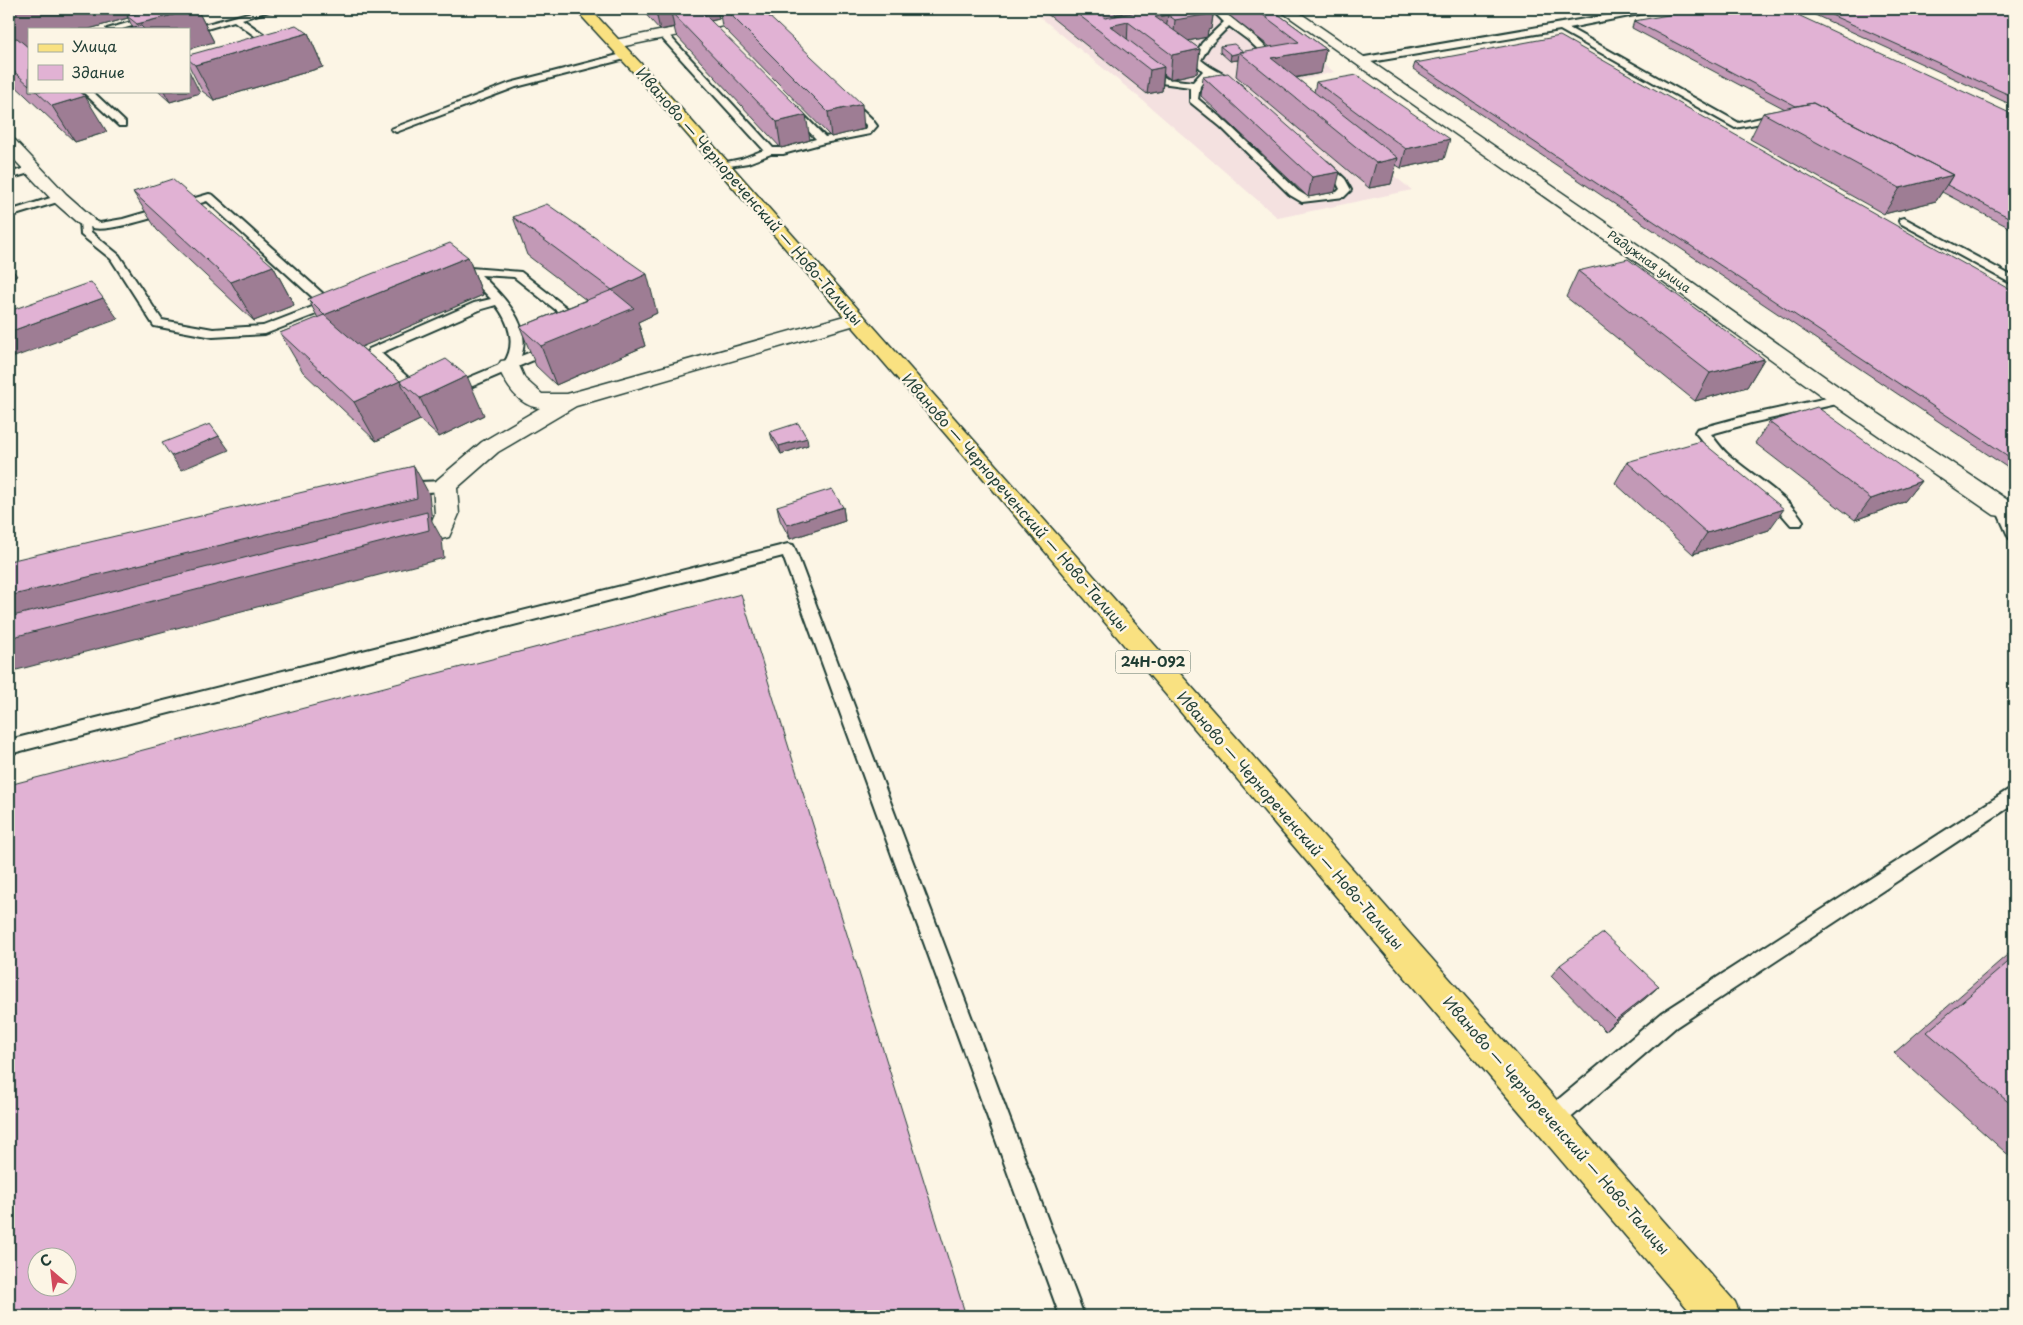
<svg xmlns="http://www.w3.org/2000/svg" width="2023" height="1325" viewBox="0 0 2023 1325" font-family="'Playpen Sans',sans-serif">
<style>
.built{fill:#f4e1e0}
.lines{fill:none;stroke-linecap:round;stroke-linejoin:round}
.lane-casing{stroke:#1f3d34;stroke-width:4}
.street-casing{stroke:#1f3d34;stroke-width:3}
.primary-casing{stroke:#1f3d34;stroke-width:3}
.lane{fill:#fcf5e5;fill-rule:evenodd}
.street{fill:#fcf5e5;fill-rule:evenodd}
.primary{fill:#f9e181;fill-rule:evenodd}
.wall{fill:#c299b6;stroke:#1f3d34}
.shaded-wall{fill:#9e7d94;stroke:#1f3d34}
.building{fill:#e1b2d4;stroke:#1f3d34;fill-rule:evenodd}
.labels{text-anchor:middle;stroke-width:5;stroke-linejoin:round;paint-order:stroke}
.far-street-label{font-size:12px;fill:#1f3d34;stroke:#fcf5e5}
.shield{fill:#fcf5e5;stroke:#617469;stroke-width:1}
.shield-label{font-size:14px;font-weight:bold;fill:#1f3d34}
.street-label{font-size:15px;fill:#1f3d34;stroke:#fcf5e5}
</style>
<rect width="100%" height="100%" fill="#fcf5e5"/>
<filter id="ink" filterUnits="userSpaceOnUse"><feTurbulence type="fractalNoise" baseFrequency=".02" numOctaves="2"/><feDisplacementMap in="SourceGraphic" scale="10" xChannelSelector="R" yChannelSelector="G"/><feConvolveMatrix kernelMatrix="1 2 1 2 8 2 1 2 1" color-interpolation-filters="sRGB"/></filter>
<g filter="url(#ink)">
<path class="built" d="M1030,9H1253L1334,72L1279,86L1412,190L1278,218L1140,98Z"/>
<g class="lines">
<defs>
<path id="lane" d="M176,9H189L122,29H107Z
M263,9H276L242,19L279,45V49H273L234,21L189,34L188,29Z
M1211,9H1220L1254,36L1282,63L1278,66L1275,65L1248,40L1229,26L1209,46L1201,60C1213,71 1230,75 1241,86L1239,88H1233L1209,75L1200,86L1198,99L1227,123L1298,191L1308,197L1337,192L1340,189L1337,183L1318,164L1323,161L1327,162L1345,179L1351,190L1344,197L1302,202L1290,195L1221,127L1190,102V87L1161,83L1142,70V66L1145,65L1167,79L1193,82L1203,71L1192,60L1202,43L1224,22Z
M1643,9H1659L1655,11L1569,28L1739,123L1779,114L1782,115V119L1735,128L1560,30L1359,64L1355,61L1359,58Z
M663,31L666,32L773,148H783L816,139L790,111L788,109L793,106L796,107L825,137L864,130L867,126L843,101L841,99L846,96L849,97L871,118L877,126L870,134L824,143L783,154H771L748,163L717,168V164L741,159L764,150L660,36V32Z
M626,53L630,56L629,58L516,87L399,131L396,132L391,129L510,83Z
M82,91H92L125,122V126H119Z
M32,166L36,167V171L9,179V173Z
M209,194L213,195L330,300H337L339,303L337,306L265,334L213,337L154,326L111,259L81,235L80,220L85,217L100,223L123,219ZM207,201L320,304L263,326L213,329L162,320L119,255L91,232L90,227C106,236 186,207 207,201Z
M60,195L65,198L64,200L9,217V211Z
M1904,218L2014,277V285L1900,223L1899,221L1900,219Z
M470,268L521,272L585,322L579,326L575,325L514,277L481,275C501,294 533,325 521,356L551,344L557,348L555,351L454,394H444L443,391L444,388L504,363C517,344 509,322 496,305L482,309L381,353L426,394L425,397H415L367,352L369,349L474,303L491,299L468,275L457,277L451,274L453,272Z
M1841,395L1846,396L1848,399L1846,402L1751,423L1711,434C1717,442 1723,451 1731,457C1753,476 1788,496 1803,521L1801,525H1791L1778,510L1719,462L1695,432L1697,429L1749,415Z
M445,481L450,483L452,486L450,489C445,491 401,495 398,494L396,491L398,488L419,482Z
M2003,504L2008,506L2014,518V539L2009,538L1996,509L1998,506Z
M788,544L793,545L795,549L1084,1316H1060L783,556L9,754V740Z
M2014,788V804L1676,1027L1559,1128L1551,1131L1543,1128L1540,1120L1543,1112L1662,1013L2008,790Z"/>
<path id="street" d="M767,9H794L787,13L615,48L610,47L608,44L610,41L615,40Z
M1278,9H1294L1634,242L1849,394L2009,501L2014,502V518L1994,515L1833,404L1620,250Z
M9,139L15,140L66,194L91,216L94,220L91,224L85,226L79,224L54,202L9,154Z
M855,313L862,315L865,319L862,323L576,406L498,452L457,488L459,514L449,537L402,550L393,547L390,541L393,535L430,525L435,514L433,486L437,480L482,442L540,408C519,407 505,384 498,366L501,361L509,360L517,361L525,379L542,394H567Z"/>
<path id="primary" d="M575,9H590L645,68L1735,1302L1741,1316H1694L1346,908L967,459L635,74Z"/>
</defs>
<use href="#lane" class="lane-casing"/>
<use href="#street" class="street-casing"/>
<use href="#primary" class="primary-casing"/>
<use href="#lane" class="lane"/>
<use href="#street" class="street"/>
<use href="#primary" class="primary"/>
</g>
<path class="wall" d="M9,9H197L214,42L133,28L128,18L89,29H29V45L26,46L29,48V91H79L107,132L75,142L9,80Z
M641,9H672L673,12L687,9H717L719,19L711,21L810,140L781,148L676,35L674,27L660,30Z
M719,9H761L864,129L831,137L722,26Z
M1041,9H1214L1211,29L1208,30L1207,37L1188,41L1200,49L1197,73L1170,79L1164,74L1162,91L1147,94Z
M1221,9H1271L1326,49L1321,73L1296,78L1314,92L1316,82L1444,159L1401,168L1396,165L1391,184L1369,188L1236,76L1238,60L1230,61L1220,52V46L1244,52L1270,47Z
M1802,9H1997L2014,16V106Z
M1634,21L2014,115V230L1942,192L1936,201L1884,214L1750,139L1763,113L1785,109L1632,28Z
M308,33L323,67L214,100L202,91L189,66V55Z
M1415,63L2014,292V472L1413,69Z
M1203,77L1335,192L1308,197L1201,96Z
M158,91H189L200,93L170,102Z
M133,192L273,266L294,305L254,321L157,230Z
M513,217L657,313L638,322L645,346L556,385L536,366L520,327L586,300L527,255Z
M468,257L483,295L361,347L400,381L484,415L439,437L420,420L376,441L303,372L280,333L318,318L308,299Z
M1578,271L1764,359L1747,387L1695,401L1566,297Z
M1769,422L1921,481L1904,502L1855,520L1755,443Z
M770,432L808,445L781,454L772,439Z
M1627,462L1769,530L1693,554L1615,483Z
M777,506L843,507L845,521L790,539L780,520Z
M2014,949V1160L1894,1053Z
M1560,965L1659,986L1647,997L1605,1031L1551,976Z"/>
<path class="shaded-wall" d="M9,9H163L127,16L128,18L89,29H29V45L9,50Z
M196,9H197L214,42L189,49V29H139L137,24Z
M672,9L674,15L671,12L674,27L660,30L656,12Z
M703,9H717L719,19L706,22Z
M1141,9L1139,27L1128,22L1127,46L1110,26L1115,25L1116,14Z
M1202,9H1214L1211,29L1208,30L1207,37L1173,44L1175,20Z
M1168,15L1165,39L1153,41L1155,17Z
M308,33L323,67L214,100L195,65Z
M1200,49L1197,73L1170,79L1172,55Z
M1326,49L1321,73L1275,81L1271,58Z
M1239,53L1238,60L1230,61L1231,55Z
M1164,67L1162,91L1147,94L1150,70Z
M189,71L200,93L170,102L164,91H189Z
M85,96L107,132L75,142L52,106Z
M862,104L864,129L831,137L828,112Z
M806,115L810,140L781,148L777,122Z
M1450,139L1444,159L1401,168L1406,149Z
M1398,158L1391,184L1369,188L1376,163Z
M1340,172L1335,192L1308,197L1312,177Z
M1953,175L1936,201L1884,214L1900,188Z
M468,257L483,295L345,354L324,315Z
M273,266L294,305L254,321L231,282Z
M12,269L17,276L9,279V270Z
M647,274L657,313L638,322L645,346L556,385L541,346L612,290Z
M103,298L118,319L9,359V332Z
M1764,359L1747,387L1695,401L1710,373Z
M467,376L484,415L439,437L420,398Z
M400,381L420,420L376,441L354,402Z
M219,436L229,450L181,470L171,456Z
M807,438L808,445L781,454L779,446Z
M414,466L429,494L432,521L442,539L444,558L9,672V596Z
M1921,481L1904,502L1855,520L1871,499Z
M843,507L845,521L790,539L787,525Z
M1784,509L1769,530L1693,554L1707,533Z
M1659,986L1647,997L1605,1031L1616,1020Z"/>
<path class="building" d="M155,9H196L137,24L127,16Z
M653,9H672L656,12Z
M687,9H699L806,115L777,122L671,12Z
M725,9H761L862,104L828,112Z
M1071,9H1092L1105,18L1154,9H1203L1210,14L1175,20L1168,15L1155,17L1200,49L1172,55L1128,22L1110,26L1164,67L1150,70Z
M1109,9H1141L1116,14Z
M1255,9H1271L1326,49L1271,58L1398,158L1376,163L1239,52L1299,42Z
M1702,9H1785L2014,115V220L1947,185L1953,175L1813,103L1796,106L1634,21Z
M1818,9H1997L2014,16V97Z
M296,25L308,33L195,65L189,60V55Z
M141,26L144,29H130Z
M1560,36L2014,292V460L1415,63Z
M17,38L29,48V85L9,67V40Z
M1234,44L1244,52H1239V53L1231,55L1220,46Z
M1228,73L1340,172L1312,177L1203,77Z
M1357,75L1450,139L1406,149L1316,82Z
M36,91H79L85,96L52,106Z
M1813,103L1953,175L1900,188L1763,113Z
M172,179L273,266L231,282L133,192Z
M547,204L647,274L612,290L513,217Z
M450,243L468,257L324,315L400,381L354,402L280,333L324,315L308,299Z
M1628,259L1764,359L1710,373L1578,271Z
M91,282L103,298L9,332V311Z
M612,290L634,308L541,346L520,327Z
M446,359L467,376L420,398L400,381Z
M1817,407L1921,481L1871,499L1769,422Z
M798,423L807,438L779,446L770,432Z
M210,424L219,436L171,456L162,443Z
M1701,441L1784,509L1707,533L1627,462Z
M414,466L417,498L9,596V561Z
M832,489L843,507L787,525L777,506Z
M427,512L429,530L9,638V617Z
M741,594L966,1316H9V785ZM38,1258H68V1288H38Z
M1603,933L1659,986L1616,1020L1560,965Z
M2014,957V1107L1927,1032Z"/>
</g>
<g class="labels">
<g class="far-street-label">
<text transform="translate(1649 262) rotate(35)" y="4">Радужная улица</text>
</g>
<rect class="shield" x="1115.5" y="650.5" width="75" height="23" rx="4"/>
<g class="shield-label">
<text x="1153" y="667">24Н-092</text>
</g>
<g class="street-label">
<text transform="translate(749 197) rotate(49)" y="5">Иваново — Чернореченский — Ново-Талицы</text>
<text transform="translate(1015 503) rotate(49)" y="5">Иваново — Чернореченский — Ново-Талицы</text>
<text transform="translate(1290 821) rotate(49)" y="5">Иваново — Чернореченский — Ново-Талицы</text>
<text transform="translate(1556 1126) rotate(49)" y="5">Иваново — Чернореченский — Ново-Талицы</text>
</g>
</g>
<rect width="2023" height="1325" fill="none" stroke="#fcf5e5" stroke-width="30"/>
<rect x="15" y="15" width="1993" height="1295" fill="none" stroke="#1f3d34" stroke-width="2" filter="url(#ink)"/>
<rect x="28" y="28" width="162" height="65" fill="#fcf5e5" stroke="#a4ab9e"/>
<rect x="38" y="44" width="25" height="8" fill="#f9e181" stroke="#a4ab9e"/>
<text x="72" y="52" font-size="15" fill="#1f3d34">Улица</text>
<rect x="38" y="65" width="25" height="15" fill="#e1b2d4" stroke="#a4ab9e"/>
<text x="72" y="78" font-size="15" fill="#1f3d34">Здание</text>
<g transform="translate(52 1272) rotate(332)"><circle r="24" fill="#fcf5e5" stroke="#a4ab9e"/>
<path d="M0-4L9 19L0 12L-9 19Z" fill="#d1495b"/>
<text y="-8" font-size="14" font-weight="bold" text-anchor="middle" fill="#1f3d34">С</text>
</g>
</svg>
